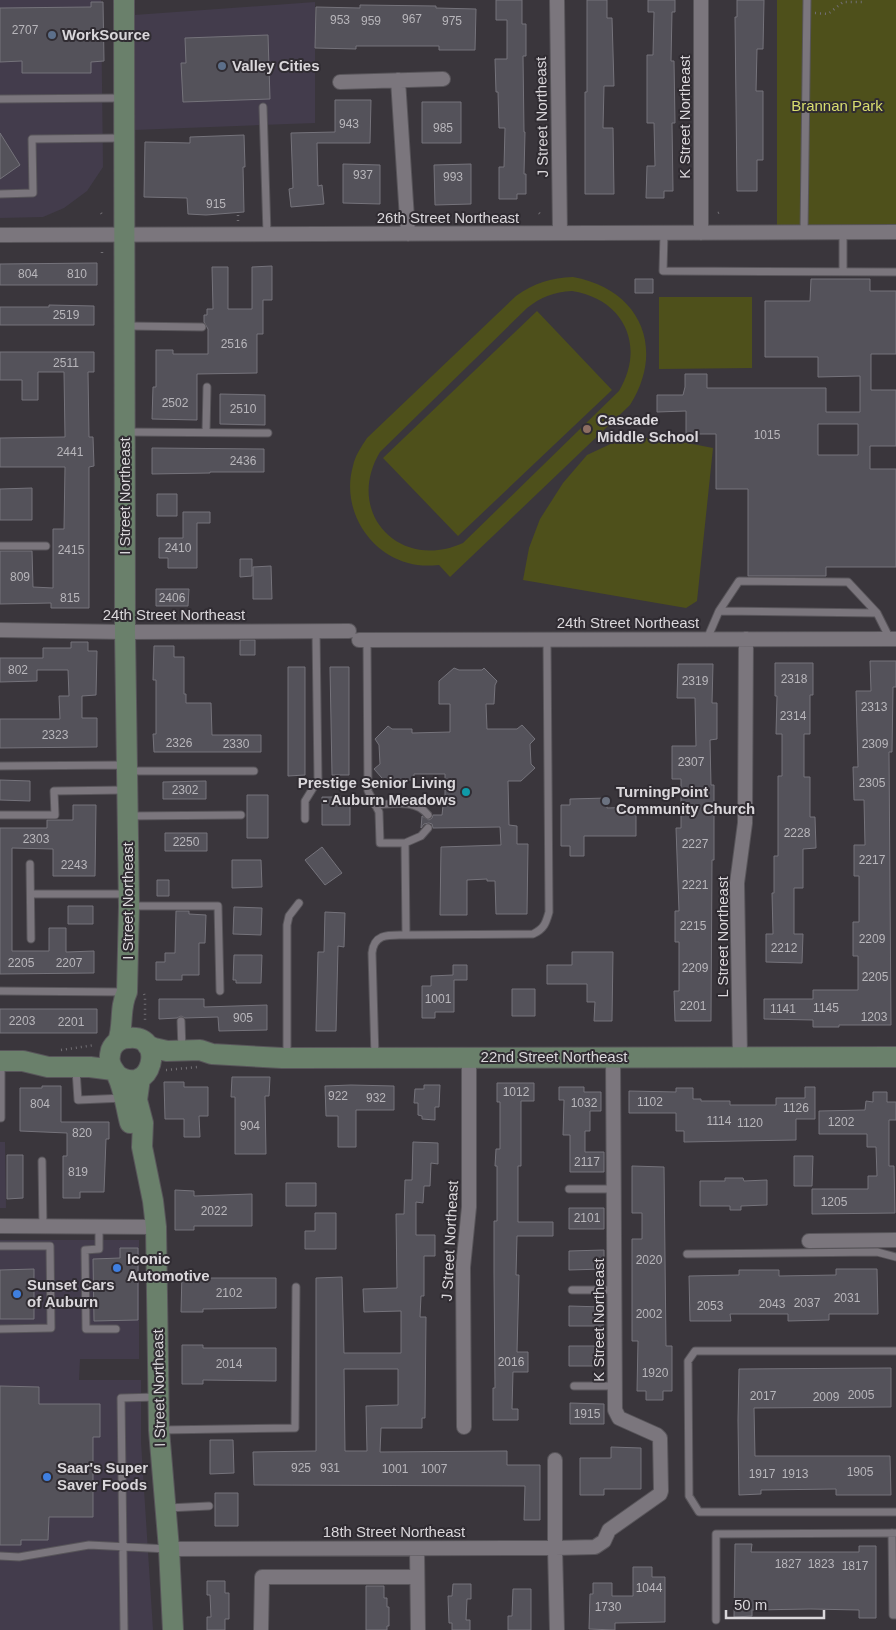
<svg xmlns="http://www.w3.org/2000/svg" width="896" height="1630" viewBox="0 0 896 1630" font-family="Arial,sans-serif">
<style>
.commercial{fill:#433c4c}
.green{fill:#4e501b;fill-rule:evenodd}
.building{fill:#54525a;stroke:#75737b;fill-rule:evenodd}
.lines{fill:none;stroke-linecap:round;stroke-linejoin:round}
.lane-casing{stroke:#58555a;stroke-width:9}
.street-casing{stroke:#58555a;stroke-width:16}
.secondary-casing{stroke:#58555a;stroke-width:22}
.path{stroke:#726f74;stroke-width:2.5;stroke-dasharray:1 4;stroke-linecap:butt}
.lane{stroke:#7b767d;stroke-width:7}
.street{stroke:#7b767d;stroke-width:14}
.secondary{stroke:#6a806b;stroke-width:20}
.service-dot{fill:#5c6f8a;stroke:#302c32;stroke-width:2}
.education-dot{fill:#8d6e63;stroke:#302c32;stroke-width:2}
.culture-dot{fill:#0f9aa8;stroke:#302c32;stroke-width:2}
.worship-dot{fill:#6b7280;stroke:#302c32;stroke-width:2}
.shop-dot{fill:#3f7fe0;stroke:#302c32;stroke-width:2}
.labels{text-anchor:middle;stroke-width:4;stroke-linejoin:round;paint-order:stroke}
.number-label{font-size:12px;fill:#b8b6bb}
.poi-label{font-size:15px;font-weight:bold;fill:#dad7db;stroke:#302c32;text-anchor:start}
.park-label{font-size:15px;fill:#d8dd6f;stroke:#302c32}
.street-label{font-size:15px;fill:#dad7db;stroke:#302c32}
</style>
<rect width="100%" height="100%" fill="#3a363c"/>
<path class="commercial" d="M0,0H101L103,167L87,191L64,208L43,217L0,218Z
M315,2V123L134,130V15Z
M0,1142H5L6,1208H0Z
M0,1240H139V1359H80L79,1380H141V1442L153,1630H0Z"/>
<path class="green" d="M777,0H896V232H777Z
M573,277C640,289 666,348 630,405L450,577L439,565C428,566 418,566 408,563C367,552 341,507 353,466C355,456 361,447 367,438L516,296C534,283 551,278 573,277ZM572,291C624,299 646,346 619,391L463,543C399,572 344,512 380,452L527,308C541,297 554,292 572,291Z
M659,297H752V368L659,369Z
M537,311L612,390L458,536L383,458Z
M656,437L713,448L697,601L686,608L523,580L529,548L540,519L563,483L587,455L617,441Z"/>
<path class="building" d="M496,0H522V24H526V56H523L524,132H525L524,174H526V194H517V199H499V167H504L505,128H499L498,92H496L495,59H507V20H496Z
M587,0H607V18H612L614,86H604L603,128H613L614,194H585V92H587Z
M648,0H675V12H672L671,61H674L675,123H672L673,191H664V198H646L647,166H655L654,123H647V55H653L654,12H648Z
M737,0H764L763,49H757L756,91H763V160H757V191H737L735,17H737Z
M91,2H103L104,61L91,62V73H22V61L0,62V8L91,7Z
M360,5L436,6V8L476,9L475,50H439V46H356V49L315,48L316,7L360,8Z
M268,35L270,99L183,102L181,63H186L185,38Z
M335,100H371L370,143H317L318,186L322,185L324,204L291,207L289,189L293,188L291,133L335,132Z
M422,102H461V143H422Z
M0,133L20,165L0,179Z
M244,135L245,167H243L244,212L206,215L188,214L187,198L144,197L145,142L190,143V137Z
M343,164L380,165V204L343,203Z
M471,164V204L435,205L434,165Z
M97,263V285H0V264Z
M272,266V300H263V334H257V373L197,374V420L152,419L153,387H156V350H173V354H208V329L204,322V315H207V309H213L212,267H228V309H252V267Z
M635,279H653V293H635Z
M811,279H870V291H896V354H871V390H896V446H870V469H896V567H826V576H748V489H716V434H686V411L657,412V395H683L685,387V374H707V388H826V412H860V376L818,377V357H765V301H810ZM818,424H858V455H818Z
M49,305L94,306V325H0V307H49Z
M0,352H94V372H88L89,437H93L94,466L89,467V608H51V603L0,604V551H32L33,587L53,588V529H64L65,467H0V438L65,437L64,372H38V400H22V380H0Z
M220,394L265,395V425L220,424Z
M152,448L264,449V472H210V473L152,474Z
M32,488V520H0V489Z
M157,494H177V516H157Z
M183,512H210V523H197V568H168V558H159V538H183Z
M240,559H252V576L240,577Z
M271,566L272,599H253V567Z
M156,589H189L188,606H156Z
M240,640H255V655H240Z
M71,642H88V651H97L96,695L82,696V718H97V747L0,748V719H60L59,696H69L68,670H37V681L0,682V658H43V648H71Z
M154,646H174V657H184V694H186V703H211L212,735H261V752H154L153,734H156V680H153Z
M870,661H896V687H893L892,752H889L891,1025H839V1027H813V1020L764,1019V999H813V990H858V956H853V922H859V876H854V845H865L864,800H854L853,767H858L856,691H871Z
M775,663H813V695H810V734H804V777H810V817H815L816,848L803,849V888H794V934H803L802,963L766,962V934H773L772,893H774V856H778V776H782V734H776L777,696H775Z
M678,664H713L712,703H717V739L710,740L711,785H714V860H712L711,1021H675L674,991H679V942H675V911H679L676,828H681V779H672V746H696L695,698H677Z
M288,667H305V775L288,776Z
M330,667H349V775H332Z
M454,668L459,670H482L484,668L497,681L495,685L494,704H486L487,729H517L522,725L535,739L530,744L531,764L535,768L521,781H508L509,825L517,826V844H528L527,914H496L495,881H487V879L467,880V915H440L441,847L501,845L500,827L433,828L432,824L429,823L424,824L421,828L422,816L429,820L432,818L433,815H442L443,806H445V774H414V780H391L389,786L374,769L380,764L379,745L375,739L388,726L392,729H412V733L450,732V704H439V681Z
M0,780L30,781V801L0,800Z
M206,781V799H163V782Z
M247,795H268V838H247Z
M322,797H350V825H322Z
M607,798V808L636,807V836H584V856H570V846H561V805H570V799Z
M73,805H96L95,876H53V849L12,848V951H49V928H66V952L94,951V973L0,974V828H47V820H73Z
M165,833H207V851H165Z
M322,847L342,873L325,885L305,860Z
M232,860H261L262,887L232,888Z
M157,880H169V896H157Z
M68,906H93V924H68Z
M234,907L262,908L261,935L233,934Z
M176,911H189V914L206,915L205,943H199V975H182V980H156V962H165V953H175Z
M325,912L345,913L344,947L338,946L336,1031H316L318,952H324Z
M572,952H613L612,1021H594L595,1002H587V984H547V965H572Z
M234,955H262L261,983H236V980H233Z
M453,965H467V980H454V1012H435V1018H422V986H431V976L453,975Z
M512,989H535V1016H512Z
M159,999H204V1007L267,1005V1030L219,1031L218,1017L185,1018L181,1016L177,1018L159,1019Z
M0,1009H97V1033H0Z
M232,1077H270L269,1096H265L266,1154H235V1097H231Z
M164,1082H184V1087H208V1116H199L200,1137H184V1119H165Z
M497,1083H534V1101H521V1166H518V1222H553V1236H517L516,1275H519L517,1352H528V1372H513L512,1409H518V1420H493V1388H495L494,1272V1221H497V1166H495L496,1149H500V1102H497Z
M351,1085L394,1086V1110H356V1147H338V1116H326L325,1086Z
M424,1085H440L439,1107H435V1120L422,1119V1116L418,1115V1103H414L415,1089H424Z
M42,1086H61V1122H109V1139H106L104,1192H80V1198H63V1156H67V1133L20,1131V1088H42Z
M559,1087H584V1092H601V1111H590V1131H585V1152H604V1172H570V1135H563L564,1100H559Z
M805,1087H815V1119H796V1140L684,1142V1131H676V1113H629V1091L676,1092V1088H693V1099H701V1101H730V1105H776V1098H805Z
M873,1092H887V1102H896V1120H889V1166H894L895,1213L812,1214V1189H868V1176H877L876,1147H867V1134H819V1111L865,1110L866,1101L873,1102Z
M413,1142L438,1143V1164L431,1163L430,1186H424L423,1203L416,1202V1235H435V1256H424V1296H421L420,1317H426L425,1418H422V1428H381L380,1452L507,1451V1465H540V1520H524L525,1486L254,1485L253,1452L316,1451V1278L342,1277L344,1353H401V1311L364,1312L363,1289L397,1288L396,1214H404L405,1180H412ZM344,1369H398V1405L366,1406L367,1451H345Z
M7,1155H23V1198L7,1199Z
M794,1156H813L812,1186H794Z
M632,1166L664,1167L666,1346H672V1391H663V1400H646V1391H637L638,1341H632V1239H642V1213H632Z
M725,1178H743L744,1181L767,1180V1205L741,1206V1210H730V1206H700V1181H725Z
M286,1183H316V1206H286Z
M175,1190L194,1191V1196L252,1194V1226H194V1230H175Z
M569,1208H604V1229H569Z
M315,1213H336V1249H305V1231H315Z
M120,1248H138V1320L94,1321L93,1259L120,1258Z
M604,1250V1269L569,1270V1251Z
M34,1269V1319H0V1270Z
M836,1269H877L878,1314H829V1320L788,1321V1314H730L731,1321H690L689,1276L739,1275V1270H779V1276L836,1275Z
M182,1273H202V1278H276V1308L203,1309V1312H181Z
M569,1306L604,1307L603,1326H569Z
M182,1345H203V1348H276V1381L203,1380V1384H182Z
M569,1346H604L603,1366H569Z
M891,1368V1407L754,1408L755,1456H890L891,1495H836V1489L761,1490V1494L739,1495L738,1420L739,1369Z
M0,1386L39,1387V1404H100V1437H93V1517H49L48,1540H21V1545H0Z
M570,1403L604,1404V1424H570Z
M210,1440H233L234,1473L210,1474Z
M611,1447L641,1448V1489H604V1495H580V1458H611Z
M215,1493H238V1526H215Z
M735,1544H752L751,1552H859V1546H876V1618H859V1610L811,1609L752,1610V1616L734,1617Z
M633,1567H652V1577H665V1622L615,1623V1630L589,1629L590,1594H593V1583H612V1596H633Z
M207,1581H225V1593H229V1619H225V1630H207V1617H211L210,1595H207Z
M453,1584H471V1599H467L466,1620H470V1630H452V1623H449L448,1596H452Z
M366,1586H384V1598H387V1607H389V1626H387V1630H366Z
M513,1589H531V1630H508V1616H512Z"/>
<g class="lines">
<defs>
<path id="lane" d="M0,99L122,98
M263,107L267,234
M0,194L33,193L32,139L123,138
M804,232L807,0
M664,233L663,271L896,272
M843,271V232
M127,326L202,327
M125,432L268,433
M206,432L207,387
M0,546H46
M719,611L739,581L848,582L877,613
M707,639L719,611L877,613L890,639
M367,640L368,791L379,812L380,843H405L406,935
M0,766L125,765
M127,771H254
M375,805C393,804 416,799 428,815
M0,815H55L54,791L125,790
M128,816L241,815
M305,819V801L318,780L316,631
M405,843L421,836L428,828
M30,864L31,939
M31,894H128
M132,906H218L220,991
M0,991L125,992
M181,1021L182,1050
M287,1057V925L289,916L299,903
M375,1057L372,953C374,933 389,935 406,935L533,934C544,929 546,923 549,912L547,639
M1,1064V1118
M76,1070L78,1100L124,1098
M42,1161L43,1227
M569,1189H614
M99,1227V1249L85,1250L86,1329H116
M0,1246H50L51,1328L0,1329
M687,1254L877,1252L896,1257
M572,1290H615
M896,1351H695L688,1361L689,1496L699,1512H896
M574,1386H615
M161,1430L295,1428L296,1287
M168,1508L209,1506
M892,1533L893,1615H896
M0,1556L19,1557L89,1545L168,1549
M716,1620V1534L896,1533
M124,1630L121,1398L157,1397"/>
<path id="street" d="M557,0L560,233
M398,80L408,234
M340,82L443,79
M701,233V0
M0,235L896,232
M0,630L125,632L349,631
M359,640L896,639
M740,1056L737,883L745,823L746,639
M0,1226L156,1227
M809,1241L896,1240
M464,1427L463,1267L469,1207V1057
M555,1460V1548L557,1630
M169,1549L555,1548L595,1547L604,1541L609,1530L660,1494L661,1491L660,1438L657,1435L619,1418L615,1410L613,1057
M417,1549L418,1630
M261,1630L262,1577H417"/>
<path id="secondary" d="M118,1041C124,1025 119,1008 127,992L129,906L125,632L124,0
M147,1045L154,1048L167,1051L200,1050L212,1054L282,1058L896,1057
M0,1061H23L48,1067H90L113,1070
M117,1075C152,1099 167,1034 129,1038C121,1038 114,1043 111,1050C110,1054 109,1058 110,1062C111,1068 114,1070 117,1075C124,1089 126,1108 130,1123
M140,1078L137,1100L143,1123L142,1147L153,1201L156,1227L159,1430L169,1549L173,1630"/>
</defs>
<use href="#lane" class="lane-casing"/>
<use href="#street" class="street-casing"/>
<use href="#secondary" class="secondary-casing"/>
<path class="path" d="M815,13L828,14L843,2H862L864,0
M101,213L104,217
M539,213L541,215
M718,213L722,211
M238,215V222
M102,253V251
M105,615L106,617
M143,615L144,617
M144,994L145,997V1023
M61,1050L95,1045
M166,1070L198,1067"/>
<use href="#lane" class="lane"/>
<use href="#street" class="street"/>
<use href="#secondary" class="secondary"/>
</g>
<g class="service-dot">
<circle cx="52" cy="35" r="5"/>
<circle cx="222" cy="66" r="5"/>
</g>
<circle class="education-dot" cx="587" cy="429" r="5"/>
<circle class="culture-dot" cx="466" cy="792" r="5"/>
<circle class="worship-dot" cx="606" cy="801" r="5"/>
<g class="shop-dot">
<circle cx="117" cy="1268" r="5"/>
<circle cx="17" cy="1294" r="5"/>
<circle cx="47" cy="1477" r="5"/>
</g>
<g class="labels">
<g class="number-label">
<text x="412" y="23">967</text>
<text x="340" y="24">953</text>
<text x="371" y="25">959</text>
<text x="452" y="25">975</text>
<text x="25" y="34">2707</text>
<text x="349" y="128">943</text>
<text x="443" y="132">985</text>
<text x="363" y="179">937</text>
<text x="453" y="181">993</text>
<text x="216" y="208">915</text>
<text x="28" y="278">804</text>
<text x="77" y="278">810</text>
<text x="66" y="319">2519</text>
<text x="234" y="348">2516</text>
<text x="66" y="367">2511</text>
<text x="175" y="407">2502</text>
<text x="243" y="413">2510</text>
<text x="767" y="439">1015</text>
<text x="70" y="456">2441</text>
<text x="243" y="465">2436</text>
<text x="178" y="552">2410</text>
<text x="71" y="554">2415</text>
<text x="20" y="581">809</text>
<text x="70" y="602">815</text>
<text x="172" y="602">2406</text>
<text x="18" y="674">802</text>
<text x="794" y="683">2318</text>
<text x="695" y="685">2319</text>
<text x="874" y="711">2313</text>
<text x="793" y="720">2314</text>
<text x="55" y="739">2323</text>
<text x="179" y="747">2326</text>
<text x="236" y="748">2330</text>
<text x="875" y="748">2309</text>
<text x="691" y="766">2307</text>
<text x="872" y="787">2305</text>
<text x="185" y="794">2302</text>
<text x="797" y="837">2228</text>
<text x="36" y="843">2303</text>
<text x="186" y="846">2250</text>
<text x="695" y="848">2227</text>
<text x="872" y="864">2217</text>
<text x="74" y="869">2243</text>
<text x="695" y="889">2221</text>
<text x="693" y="930">2215</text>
<text x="872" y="943">2209</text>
<text x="784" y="952">2212</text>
<text x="21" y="967">2205</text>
<text x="69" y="967">2207</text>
<text x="695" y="972">2209</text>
<text x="875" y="981">2205</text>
<text x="438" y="1003">1001</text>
<text x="693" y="1010">2201</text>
<text x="826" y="1012">1145</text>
<text x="783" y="1013">1141</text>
<text x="874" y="1021">1203</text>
<text x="243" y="1022">905</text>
<text x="22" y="1025">2203</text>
<text x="71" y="1026">2201</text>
<text x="516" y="1096">1012</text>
<text x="338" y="1100">922</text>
<text x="376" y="1102">932</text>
<text x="650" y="1106">1102</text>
<text x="584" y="1107">1032</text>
<text x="40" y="1108">804</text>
<text x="796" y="1112">1126</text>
<text x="719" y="1125">1114</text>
<text x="841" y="1126">1202</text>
<text x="750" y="1127">1120</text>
<text x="250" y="1130">904</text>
<text x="82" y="1137">820</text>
<text x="587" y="1166">2117</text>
<text x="78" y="1176">819</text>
<text x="834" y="1206">1205</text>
<text x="214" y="1215">2022</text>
<text x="587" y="1222">2101</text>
<text x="649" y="1264">2020</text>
<text x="229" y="1297">2102</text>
<text x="847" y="1302">2031</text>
<text x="807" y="1307">2037</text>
<text x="772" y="1308">2043</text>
<text x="710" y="1310">2053</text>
<text x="649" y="1318">2002</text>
<text x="511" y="1366">2016</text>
<text x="229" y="1368">2014</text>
<text x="655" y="1377">1920</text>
<text x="861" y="1399">2005</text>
<text x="763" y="1400">2017</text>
<text x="826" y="1401">2009</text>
<text x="587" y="1418">1915</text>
<text x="301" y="1472">925</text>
<text x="330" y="1472">931</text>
<text x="395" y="1473">1001</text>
<text x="434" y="1473">1007</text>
<text x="860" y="1476">1905</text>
<text x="762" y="1478">1917</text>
<text x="795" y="1478">1913</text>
<text x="788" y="1568">1827</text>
<text x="821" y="1568">1823</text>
<text x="855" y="1570">1817</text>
<text x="649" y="1592">1044</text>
<text x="608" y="1611">1730</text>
</g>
<g class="poi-label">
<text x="62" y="40">WorkSource</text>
<text x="232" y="71">Valley Cities</text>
<text x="597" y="425">Cascade<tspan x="597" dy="17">Middle School</tspan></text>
<text x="456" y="788" text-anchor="end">Prestige Senior Living<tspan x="456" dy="17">- Auburn Meadows</tspan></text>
<text x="616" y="797">TurningPoint<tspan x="616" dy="17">Community Church</tspan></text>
<text x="127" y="1264">Iconic<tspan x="127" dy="17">Automotive</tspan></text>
<text x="27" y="1290">Sunset Cars<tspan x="27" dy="17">of Auburn</tspan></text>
<text x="57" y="1473">Saar's Super<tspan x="57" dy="17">Saver Foods</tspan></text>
</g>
<g class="park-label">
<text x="837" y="111">Brannan Park</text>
</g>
<g class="street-label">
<text transform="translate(542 117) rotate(-91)" y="5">J Street Northeast</text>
<text transform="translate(685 117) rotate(-90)" y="5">K Street Northeast</text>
<text x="448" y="223">26th Street Northeast</text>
<text transform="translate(125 496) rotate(-90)" y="5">I Street Northeast</text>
<text x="174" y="620">24th Street Northeast</text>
<text x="628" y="628">24th Street Northeast</text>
<text transform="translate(128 901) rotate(-90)" y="5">I Street Northeast</text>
<text transform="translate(723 937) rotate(-90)" y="5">L Street Northeast</text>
<text x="554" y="1062">22nd Street Northeast</text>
<text transform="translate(450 1241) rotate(-87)" y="5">J Street Northeast</text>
<text transform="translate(599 1320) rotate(-90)" y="5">K Street Northeast</text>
<text transform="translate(159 1388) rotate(-91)" y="5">I Street Northeast</text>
<text x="394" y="1537">18th Street Northeast</text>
</g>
</g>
<path d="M726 1610v8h98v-8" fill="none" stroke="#dad7db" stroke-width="2.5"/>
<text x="734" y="1610" font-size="15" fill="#dad7db" stroke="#302c32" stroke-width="4" paint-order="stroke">50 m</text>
</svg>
